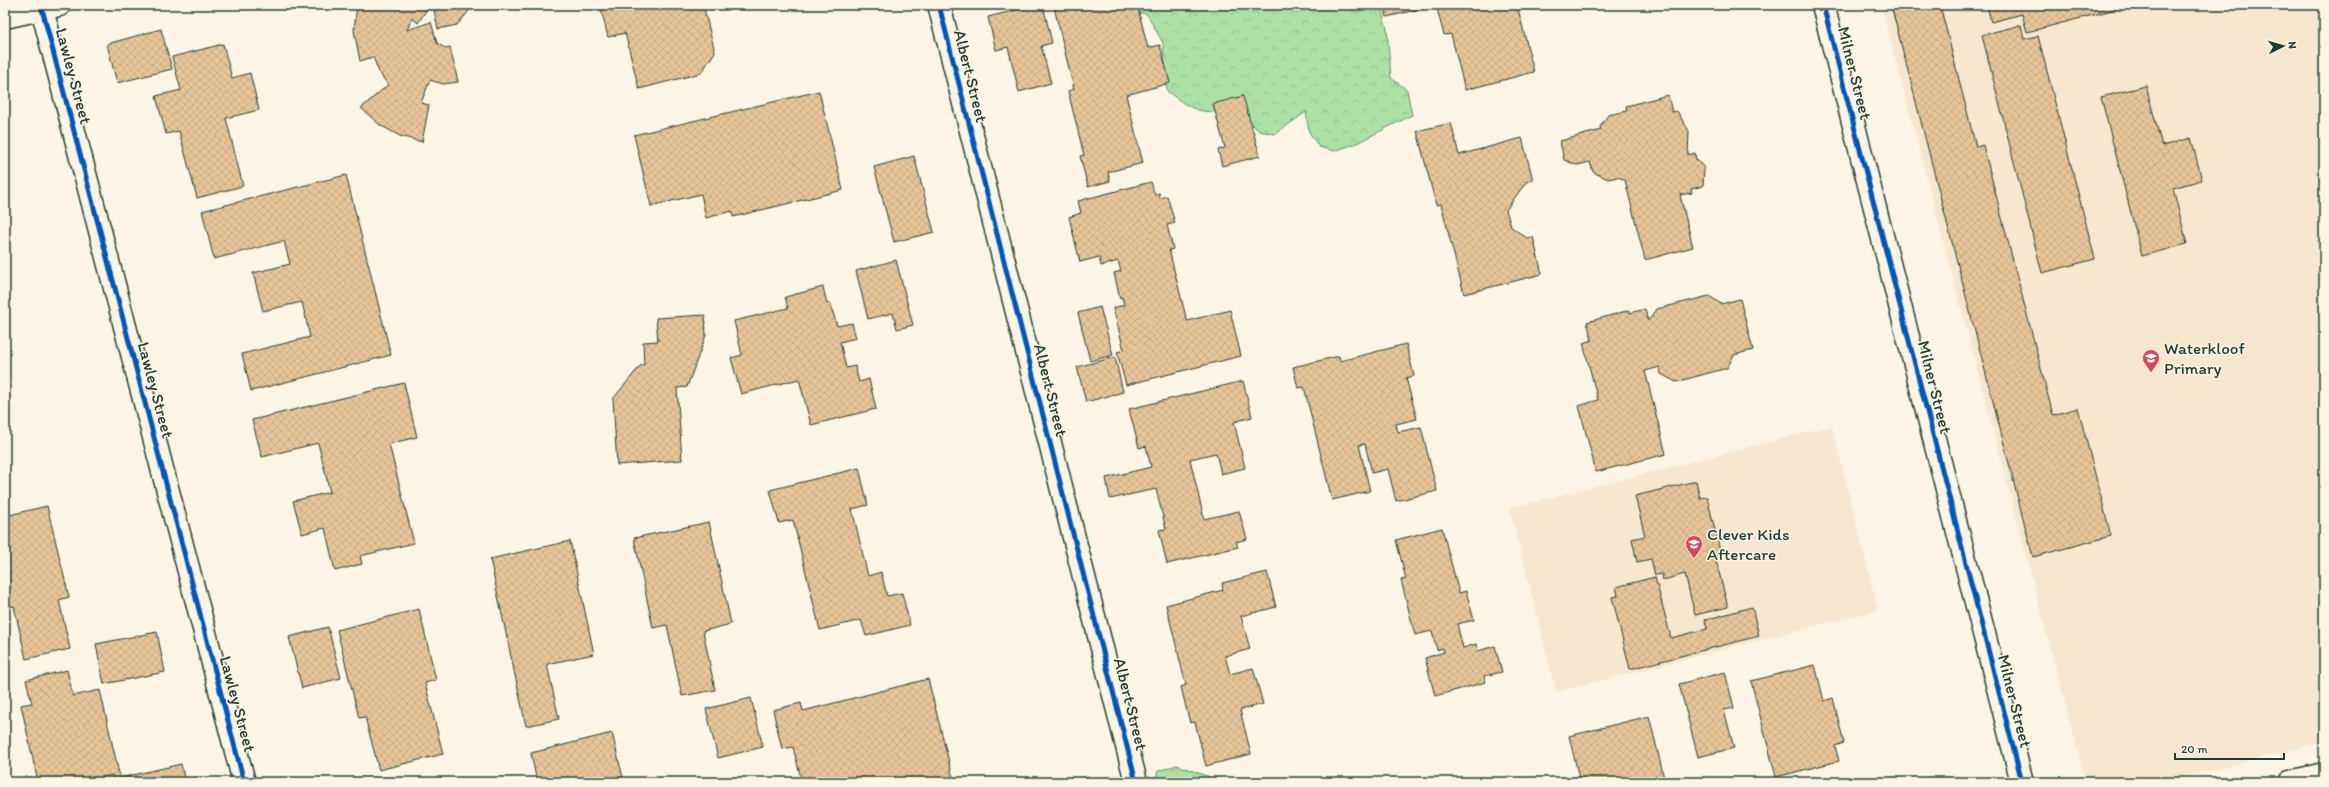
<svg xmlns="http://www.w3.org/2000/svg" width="2329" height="787" viewBox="0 0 2329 787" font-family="Itim,sans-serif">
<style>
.built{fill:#f6e7ce}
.forest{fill:url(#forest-crowns);stroke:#658f6c}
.building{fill:url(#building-cross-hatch);stroke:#1f3d34}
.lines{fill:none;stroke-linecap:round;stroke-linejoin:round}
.minor-casing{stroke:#1f3d34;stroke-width:25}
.minor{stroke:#fcf5e5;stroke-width:22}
.cycleway-casing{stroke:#fcf5e5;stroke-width:8}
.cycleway{stroke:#0057b8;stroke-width:5}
.labels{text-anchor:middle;stroke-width:3;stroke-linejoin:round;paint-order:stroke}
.street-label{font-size:17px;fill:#1f3d34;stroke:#fcf5e5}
.poi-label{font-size:17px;fill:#1f3d34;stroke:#fcf5e5;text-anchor:start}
</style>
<defs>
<pattern id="forest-crowns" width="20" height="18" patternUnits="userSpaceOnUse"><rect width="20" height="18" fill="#abe1a4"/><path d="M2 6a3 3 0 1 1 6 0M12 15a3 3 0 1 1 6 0" fill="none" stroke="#93c28e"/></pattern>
<pattern id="building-cross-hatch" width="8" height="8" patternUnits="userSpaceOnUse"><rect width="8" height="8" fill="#e8c599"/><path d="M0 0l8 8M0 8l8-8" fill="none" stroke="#c7aa84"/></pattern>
</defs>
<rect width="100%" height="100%" fill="#fcf5e5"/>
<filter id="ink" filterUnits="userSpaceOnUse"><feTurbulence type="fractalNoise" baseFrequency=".025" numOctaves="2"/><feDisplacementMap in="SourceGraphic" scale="8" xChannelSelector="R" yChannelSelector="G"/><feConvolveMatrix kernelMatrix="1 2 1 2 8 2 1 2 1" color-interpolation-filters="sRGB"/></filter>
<g filter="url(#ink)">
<path class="built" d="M1881,5H2324V742L2164,782H2086Z
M1832,426L1878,610L1556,692L1510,508Z"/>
<path class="forest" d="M1107,5H1380L1387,29L1391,78L1407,90L1412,115L1355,144L1334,151L1319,147L1309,132L1306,112L1275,134L1259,131L1238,109C1203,114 1196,114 1167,91L1163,43L1147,14L1113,8Z
M1177,765L1210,777L1216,782H1155L1158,771Z"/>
<path class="building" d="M357,5H421L427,9L418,23L412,18L407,30L431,22L437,43L445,48L450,47L458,82L443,84L430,80L421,103L429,105L422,142L400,136L380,125L361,108L388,85L379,72L373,57L360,61L354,30Z
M433,5H474L457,25L438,29Z
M600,5H703L715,52L701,73L639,89L625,33L608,37Z
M1037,5H1043L1052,43L1041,46L1051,83L1019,92L1008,47L996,50L988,17Z
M1063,5H1137L1148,48L1160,45L1170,83L1126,95L1143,163L1108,172L1110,181L1088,187L1080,156L1084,155L1068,91L1074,89L1054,7Z
M1384,5H1517L1534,72L1465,90L1451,34L1444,35L1436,5L1387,17Z
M1891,5H1940L1976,147L1983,145L2053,415L2078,408L2111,536L2033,557Z
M1987,5H2132L2027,32L2022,14L1991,22Z
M2021,25L2024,39L2038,36L2095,259L2042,273L1982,35Z
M161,29L172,69L117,83L107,44Z
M223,44L232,78L250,73L259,110L226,118L243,186L197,198L179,131L166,134L156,96L181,90L172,57Z
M2146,86L2162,146L2191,138L2202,180L2173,188L2187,244L2142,256L2101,97Z
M819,91L843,190L733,217L732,211L706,218L701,194L651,206L634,135Z
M1668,95L1672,112L1677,111L1689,131L1688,155L1695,153L1696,159L1704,168L1703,186L1691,189L1692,193L1680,195L1693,247L1645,260L1625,180L1618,177L1608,179L1593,172L1590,162L1577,165L1564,160L1560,141L1601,130L1600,127L1608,115L1627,111L1626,106Z
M1243,96L1260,156L1222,166L1218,150L1225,148L1213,104Z
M1451,123L1459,155L1522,138L1533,180L1526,182L1506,210L1511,227L1527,238L1533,237L1542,274L1464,294L1441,204L1436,205L1417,131Z
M914,156L934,232L894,242L874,167Z
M346,175L391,355L251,391L242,354L310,337L302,302L263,311L253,273L290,264L284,241L214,259L202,211Z
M1151,182L1155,195L1159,193L1160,198L1167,196L1175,223L1167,225L1173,249L1169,250L1187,321L1230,310L1241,356L1126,385L1117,352L1124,350L1113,308L1124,305L1122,297L1120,298L1114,273L1121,271L1118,261L1101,266L1099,257L1080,262L1069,217L1081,213L1078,201Z
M896,260L913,325L897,329L893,313L868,319L856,271Z
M823,287L827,304L830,303L837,326L852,323L856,338L840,342L846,368L855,366L859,382L869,379L876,409L811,425L799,379L741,394L731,358L742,355L734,321L788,308L785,297Z
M1709,296L1721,304L1740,299L1753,350L1734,355L1727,368L1676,382L1661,374L1660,367L1645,371L1666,454L1596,472L1579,406L1598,400L1583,343L1592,340L1587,322L1630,310V313L1645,309L1648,321L1657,309Z
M1100,307L1113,355L1090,361L1078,313Z
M705,315L706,335L687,387L677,388L682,460L617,465L613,399L641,365H644L643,342L658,341L656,318Z
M1406,344L1414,376L1406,378L1417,419L1396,424L1398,432L1421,427L1437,491L1396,501L1388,469L1372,473L1365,444L1359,445L1370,491L1332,500L1304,387L1298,388L1293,367L1339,356L1340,361Z
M1115,357L1123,392L1086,402L1077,367Z
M1243,381L1252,417L1234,422L1245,468L1221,474L1216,453L1190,459L1204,519L1239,511L1247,539L1236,542L1238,547L1167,564L1159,530L1166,529L1156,489L1110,499L1106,478L1151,467L1146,446L1139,448L1129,409Z
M404,383L417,437L389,444L414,543L360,556L362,564L335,571L325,528L302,534L293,501L330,492L318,443L262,457L252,420Z
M859,468L868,505L852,509L868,576L881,572L887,596L902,593L910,625L866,636L861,620L820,630L793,520L779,523L770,490Z
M1696,481L1700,498L1707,497L1721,555L1715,557L1728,607L1695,615L1685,574L1663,580L1662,574L1655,575L1651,559L1637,562L1632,539L1645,536L1635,496Z
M47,506L69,597L59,600L70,649L26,659L14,606L5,608V516Z
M709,522L731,624L703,631L715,690L682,696L667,625L653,628L634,538Z
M1442,528L1459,593L1466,591L1474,620L1457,624L1463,648L1476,644L1478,651L1495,646L1502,672L1484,676L1486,682L1435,696L1425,658L1444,652L1443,648L1437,650L1432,631L1415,635L1401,580L1406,579L1396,540Z
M570,541L594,654L547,664L559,719L526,726L490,559Z
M1267,572L1276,607L1241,616L1250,649L1225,656L1230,674L1253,668L1263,704L1240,710L1251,754L1206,766L1195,722L1190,723L1181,687L1186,685L1166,605L1223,590L1222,583Z
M1655,577L1671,638L1707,629L1705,620L1752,607L1759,636L1630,669L1612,597L1618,596L1616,587Z
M419,609L436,680L425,683L443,754L379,770L365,717L359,718L337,630Z
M328,627L341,678L302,688L289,637Z
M157,632L165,672L104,684L96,644Z
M1815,665L1824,701L1833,698L1844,743L1835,746L1839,761L1776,777L1751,681Z
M67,670L73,696L100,690L120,778L181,764L185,782H114L112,775L83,782H38L21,705L32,703L26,680Z
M1725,672L1734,708L1724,710L1734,748L1698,757L1679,684Z
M928,679L953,778L948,780V782H802L793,747L782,749L773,710L801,703L803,711Z
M751,698L763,747L718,758L706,709Z
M1649,716L1665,782H1580L1569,736Z
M612,733L624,782H537L531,753Z"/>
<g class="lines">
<defs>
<path id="minor" d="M41,5L244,782
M939,5L1136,782
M1823,5L2022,782
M5,17L59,5
M2290,782L2324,774"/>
</defs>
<use href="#minor" class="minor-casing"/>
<use href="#minor" class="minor"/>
<defs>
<path id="cycleway" d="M41,5L244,782
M939,5L1136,782
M1823,5L2022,782"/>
</defs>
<use href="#cycleway" class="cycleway-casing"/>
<use href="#cycleway" class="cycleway"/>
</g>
</g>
<defs>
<symbol id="school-pin" viewBox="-11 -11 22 30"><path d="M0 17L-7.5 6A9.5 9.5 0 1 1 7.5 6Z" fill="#d1495b" stroke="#fcf5e5"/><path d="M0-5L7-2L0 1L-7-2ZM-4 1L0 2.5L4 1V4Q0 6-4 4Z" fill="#fff"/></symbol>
</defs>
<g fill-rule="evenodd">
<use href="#school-pin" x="2141" y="348" width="20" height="27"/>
<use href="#school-pin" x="1684" y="534" width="20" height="27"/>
</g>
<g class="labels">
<g class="street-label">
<text transform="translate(1855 73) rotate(76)" y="6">Milner Street</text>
<text transform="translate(74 76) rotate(75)" y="6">Lawley Street</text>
<text transform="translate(971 76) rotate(76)" y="6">Albert Street</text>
<text transform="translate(1935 387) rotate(76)" y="6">Milner Street</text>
<text transform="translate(156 390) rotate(75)" y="6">Lawley Street</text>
<text transform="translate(1051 390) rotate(76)" y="6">Albert Street</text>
<text transform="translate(2015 701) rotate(76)" y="6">Milner Street</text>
<text transform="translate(238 704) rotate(75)" y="6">Lawley Street</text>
<text transform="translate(1131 704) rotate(76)" y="6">Albert Street</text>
</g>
<g class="poi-label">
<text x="2164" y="354">Waterkloof<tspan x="2164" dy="20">Primary</tspan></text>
<text x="1707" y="540">Clever Kids<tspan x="1707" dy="20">Aftercare</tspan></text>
</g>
</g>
<rect width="2329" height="787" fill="none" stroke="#fcf5e5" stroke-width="20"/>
<rect x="10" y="10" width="2309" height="767" fill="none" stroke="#1f3d34" stroke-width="1.5" filter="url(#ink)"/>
<g transform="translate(2283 46) rotate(84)" stroke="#fcf5e5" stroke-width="3" paint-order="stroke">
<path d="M0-3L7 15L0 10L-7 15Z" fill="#1f3d34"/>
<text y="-6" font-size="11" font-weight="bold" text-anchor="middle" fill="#1f3d34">N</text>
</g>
<path d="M2175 753v6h109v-6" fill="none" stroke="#1f3d34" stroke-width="2"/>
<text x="2181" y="753" font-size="12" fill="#1f3d34" stroke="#fcf5e5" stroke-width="3" paint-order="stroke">20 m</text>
</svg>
